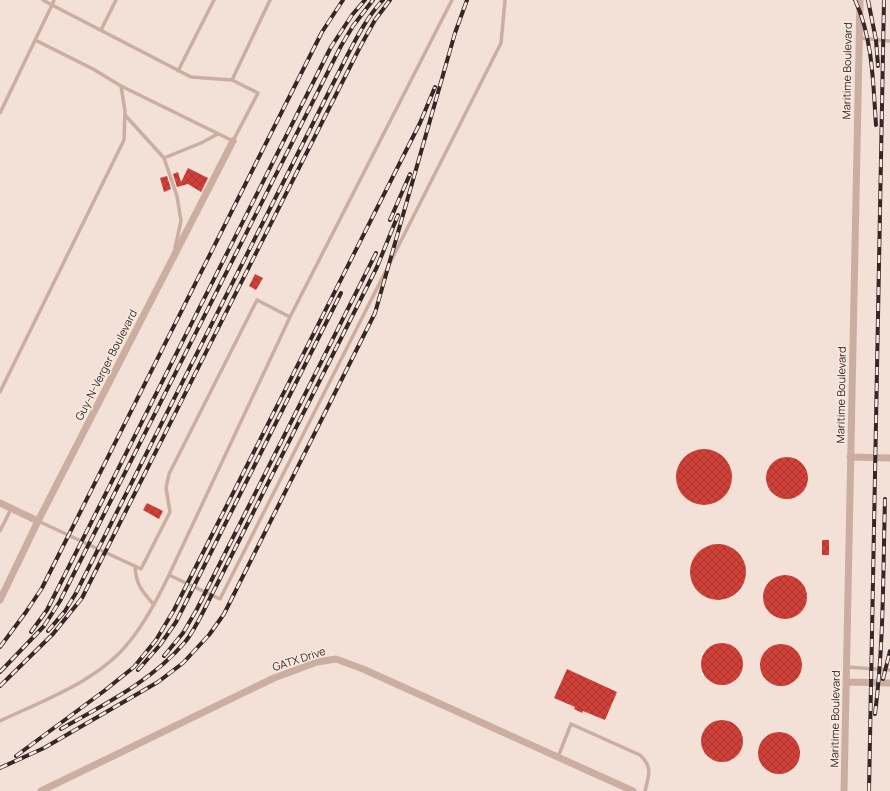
<svg xmlns="http://www.w3.org/2000/svg" width="890" height="791" viewBox="0 0 890 791" font-family="Manrope,sans-serif">
<style>
.building{fill:url(#building-cross-hatch)}
.lines{fill:none;stroke-linecap:round;stroke-linejoin:round}
.lane{stroke:#cbada2;stroke-width:3.5}
.street{stroke:#cbada2;stroke-width:7}
.rail-casing{stroke:#352725;stroke-width:4}
.rail{stroke:#faebe2;stroke-width:2.5;stroke-dasharray:8;stroke-linecap:butt}
.labels{text-anchor:middle;stroke-width:3;stroke-linejoin:round;paint-order:stroke}
.street-label{font-size:11px;fill:#352725;stroke:#faebe2}
</style>
<defs>
<pattern id="building-cross-hatch" width="8" height="8" patternUnits="userSpaceOnUse"><rect width="8" height="8" fill="#cf4038"/><path d="M0 0l8 8M0 8l8-8" fill="none" stroke="#a9362f"/></pattern>
</defs>
<rect width="100%" height="100%" fill="#f3e0d6"/>
<path class="building" d="M188,168L208,178L201,192L188,184L177,187L173,174L178,172L181,182Z
M167,176L171,189L164,192L160,178Z
M255,274L263,278L256,290L249,286Z
M676 477a28 28 0 1 1 56 0a28 28 0 1 1-56 0Z
M766 478a21 21 0 1 1 42 0a21 21 0 1 1-42 0Z
M147,503L163,511L159,519L143,510Z
M822,540H829V555H822Z
M690 572a28 28 0 1 1 56 0a28 28 0 1 1-56 0Z
M763 597a22 22 0 1 1 44 0a22 22 0 1 1-44 0Z
M701 664a21 21 0 1 1 42 0a21 21 0 1 1-42 0Z
M760 665a21 21 0 1 1 42 0a21 21 0 1 1-42 0Z
M567,669L617,692L605,720L583,711L582,713L574,709L575,707L554,698Z
M701 741a21 21 0 1 1 42 0a21 21 0 1 1-42 0Z
M758 753a21 21 0 1 1 42 0a21 21 0 1 1-42 0Z"/>
<g class="lines">
<path class="lane" d="M54,0L52,5L191,77L232,80L258,93L233,141L121,86
M101,30L116,0
M859,38L890,41
M178,71L214,0
M232,80L270,0
M0,113L52,5L43,0
M125,115L164,158L177,196L181,221L175,248
M164,158L201,143L218,134
M0,392L124,140L125,111L121,86L93,69L35,40
M38,521L141,569L170,512L166,488L169,474L257,300L290,317
M0,531L11,509
M135,566C136,585 142,591 154,605
M169,575L220,599L501,43L505,0
M847,667L890,670
M0,721C44,700 99,681 130,641C146,621 158,598 169,575L290,317L452,0
M558,757L571,724L640,755C653,767 649,775 645,791"/>
<path class="street" d="M850,457L890,458
M0,503L38,521
M0,600L38,521L233,141
M847,682L890,683
M41,791L274,678L317,662L336,659L363,669L633,791
M844,791L860,0"/>
<defs>
<path id="rail" d="M855,0C873,39 873,83 876,125
M868,0L876,40L878,66
M390,220L410,174
M48,631L65,611L76,593L348,54C358,35 368,16 383,0
M31,632L47,610L331,47L352,15L365,0
M0,647L26,612L42,588L322,32L343,0
M164,656L183,633L197,609L376,253
M138,670L160,645L176,622L341,293
M0,672L44,626L60,601L341,46L353,26L373,0
M883,679L890,651
M0,686L53,634L82,598L360,47L375,20L390,0
M875,714C884,643 883,571 885,499
M61,729C105,704 152,681 185,642C191,635 196,625 201,616L377,267L398,215
M16,756L104,691L134,667L156,640L174,610L420,123L435,87
M0,768L44,748L158,682L183,663L209,635L224,614L375,313L455,33L467,0
M869,791L884,0"/>
</defs>
<use href="#rail" class="rail-casing"/>
<use href="#rail" class="rail"/>
</g>
<g class="labels">
<g class="street-label">
<text transform="translate(847 71) rotate(-89)" y="4">Maritime Boulevard</text>
<text transform="translate(106 365) rotate(-63)" y="4">Guy-N-Verger Boulevard</text>
<text transform="translate(841 395) rotate(-89)" y="4">Maritime Boulevard</text>
<text transform="translate(299 659) rotate(-18)" y="4">GATX Drive</text>
<text transform="translate(835 719) rotate(-89)" y="4">Maritime Boulevard</text>
</g>
</g>
</svg>
